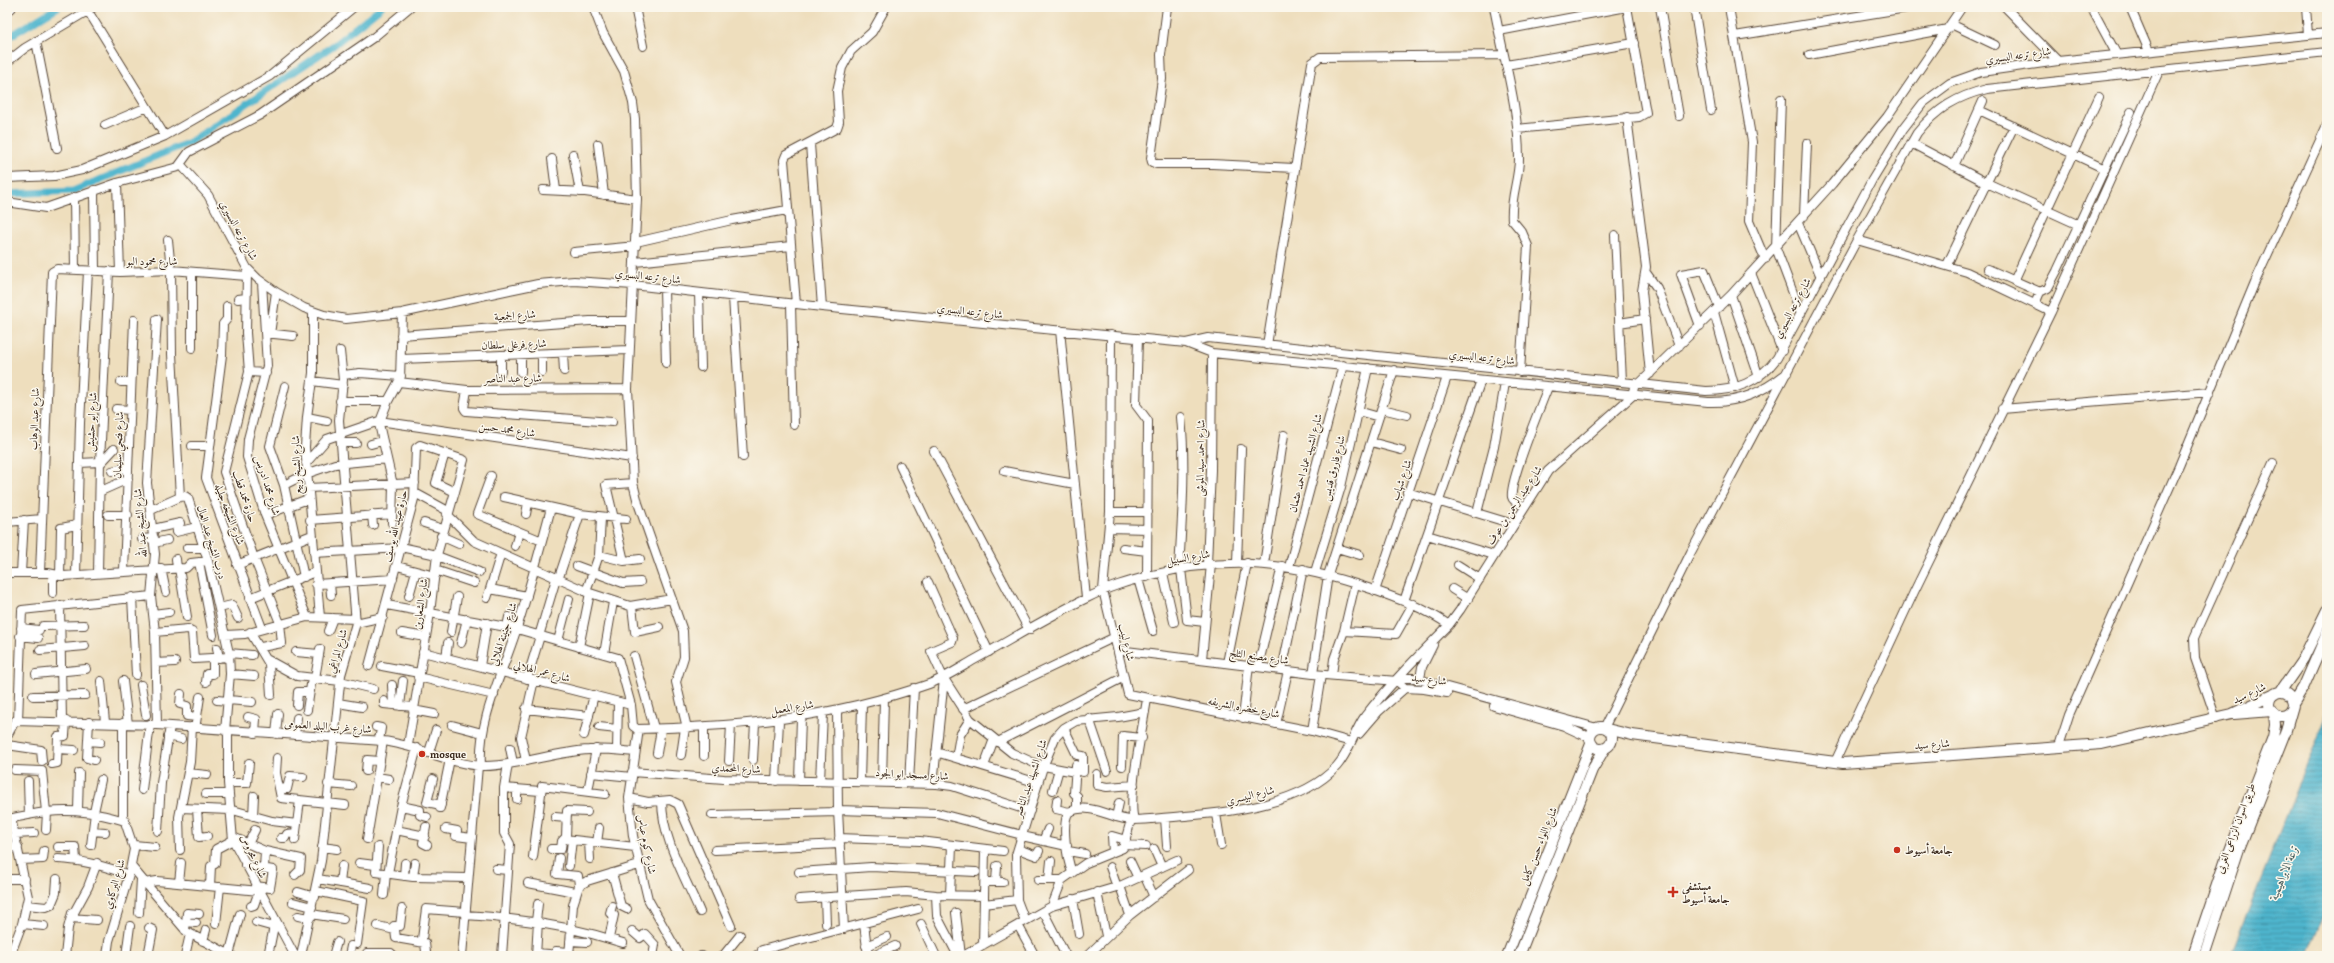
<svg xmlns="http://www.w3.org/2000/svg" width="2334" height="963" viewBox="0 0 2334 963" font-family="Alegreya,Amiri,serif">
<style>
.water{fill:url(#water-rules);stroke:#457076}
.lines{fill:none;stroke-linecap:round;stroke-linejoin:round}
.canal{stroke:#4fb5cd;stroke-width:7}
.minor-casing{stroke:#564536;stroke-width:10}
.major-casing{stroke:#564536;stroke-width:12}
.highway-casing{stroke:#564536;stroke-width:14}
.minor{stroke:#fff;stroke-width:8}
.major{stroke:#fff;stroke-width:10}
.highway{stroke:#fff;stroke-width:12}
.poi-dot{fill:#c8321e;stroke:#fbf7ec;stroke-width:1.5}
.labels{text-anchor:middle;stroke-width:3;stroke-linejoin:round;paint-order:stroke}
.street-label{font-size:11px;fill:#3b2a1e;stroke:#fbf7ec}
.poi-label{font-size:11px;font-weight:bold;fill:#3b2a1e;stroke:#fbf7ec;text-anchor:start}
.water-label{font-size:12px;font-style:italic;fill:#425b5b;stroke:#fbf7ec}
</style>
<defs>
<pattern id="water-rules" width="6" height="5" patternUnits="userSpaceOnUse"><rect width="6" height="5" fill="#4fb5cd"/><path d="M0 2.5h6" fill="none" stroke="#4393a6"/></pattern>
</defs>
<rect width="100%" height="100%" fill="#fbf7ec"/>
<filter id="ink" filterUnits="userSpaceOnUse"><feTurbulence type="fractalNoise" baseFrequency=".025" numOctaves="2"/><feDisplacementMap in="SourceGraphic" scale="8" xChannelSelector="R" yChannelSelector="G"/><feConvolveMatrix kernelMatrix="1 2 1 2 8 2 1 2 1" color-interpolation-filters="sRGB"/></filter>
<filter id="wash" filterUnits="userSpaceOnUse"><feTurbulence type="fractalNoise" baseFrequency=".012" numOctaves="4" result="noise"/><feDisplacementMap in="SourceGraphic" scale="16" xChannelSelector="R" yChannelSelector="G"/><feGaussianBlur stdDeviation="0.9" result="paint"/><feColorMatrix in="noise" values="0 0 0 0 0 0 0 0 0 0 0 0 0 0 0 0 0 1.4 0 .05"/><feComposite in="paint" operator="in"/></filter>
<g filter="url(#wash)">
<rect width="100%" height="100%" fill="#eedebd"/>
<path class="water" d="M2327,715V905L2307,956H2230Z"/>
<g class="lines">
<path class="canal" d="M7,38L58,7
M7,194L73,191L190,142L334,45L381,7"/>
</g>
</g>
<g filter="url(#ink)">
<g class="lines">
<defs>
<path id="minor" d="M593,7L603,33L624,71L633,103L635,119L637,199L628,389L633,483L638,503L683,631L684,657L676,682L687,728
M635,7L643,46
M1167,7L1161,55L1162,79L1151,158L1152,162L1157,164H1212L1294,168
M1494,7C1503,57 1519,107 1519,159C1519,179 1510,199 1512,220L1522,232L1528,246L1520,372
M1660,7L1679,116
M1694,7L1711,110
M1729,7L1752,142L1749,221L1765,259
M2005,7L2058,61
M2091,7L2117,55
M2130,7L2149,51
M2306,7L2308,35
M88,11L165,136
M1951,24L1995,45
M1499,31L1627,7
M1735,36L1913,7
M36,41L57,148
M1809,55L1948,29
M7,62L25,48L94,7
M1506,65L1634,43
M1781,99L1776,248L1801,314
M1979,110L2105,169
M1627,117L1646,267L1642,291L1650,374
M105,125L147,107
M1517,129L1639,117L1646,113L1627,7
M1911,143L1987,183L2079,225
M598,144L604,195
M810,144L822,307
M573,154L580,192
M552,159L556,190
M181,165L208,195L247,268L258,279L276,292L304,308L324,315L346,319L402,313L538,284L574,281L633,285L822,307L1186,343L1212,353L1708,402C1740,403 1763,392 1787,373
M1954,166L1983,101
M7,178L54,176L82,170L165,136L270,76L354,7
M117,183L120,272
M94,190L95,271
M543,190L585,192L637,199
M74,197L75,270
M7,202L46,208L117,183L178,167L189,152L260,115L374,37L410,7
M1804,216L1807,143
M1798,223L1821,277
M1615,235L1622,381
M168,240L171,270L172,354L180,497L185,496L188,498L208,561L229,653L230,674L225,731
M1857,240L1967,272L2051,312
M636,242L732,220L787,210
M574,252L636,246
M635,262L791,246
M1947,265L2014,126
M1988,269L2040,292
M247,272L246,333L249,372L224,472L254,558L280,623L282,643L261,647
M192,273V348
M1751,273L1782,351
M1647,274L1657,288L1679,346
M2014,281L2099,97
M262,282L267,366L248,439L247,457L265,515L307,617
M664,289L666,363
M699,293L701,367
M1731,295L1759,377
M733,297L743,457
M238,299L246,298
M791,304L794,425
M796,304L784,160L786,155L837,128L839,122L837,91L842,68L851,51L872,32L886,7
M2035,304L2040,292L2048,288L2057,271L2131,112
M227,306V319L223,324L222,355L206,478L262,628
M313,312V373L307,417L305,447L320,617
M1714,312L1735,388
M157,319L147,483L155,554L151,596L155,632L157,725
M1619,323L1645,319
M1700,326L1681,274L1704,270L1719,307
M1060,330L1086,598
M265,333L293,336
M270,334L276,292
M401,335L590,321H631
M1111,335L1110,512L1103,590L1128,694L1312,731L1351,742
M1138,338L1136,405L1148,421L1147,577
M1186,343L1208,338L1706,391C1736,391 1759,382 1777,358L1872,180L1903,129L1923,103L1950,83L1981,72L2058,61L2327,33
M1267,345L1312,63L1320,57L1504,55
M563,353L564,371
M521,354V372
M542,354V372
M501,355V372
M401,359L628,350
M249,372L266,373
M343,375L360,373L401,376
M312,381L343,385
M121,382H131
M399,382L467,390L628,389
M1640,383L1731,295L1832,184L1887,117L1962,7
M285,386L270,446L284,485L304,577
M467,390L464,408L466,411L612,422
M340,401H388
M116,409L130,410
M1382,409L1407,415
M2002,409L2210,392
M1358,411L1379,417
M307,417L327,421
M1371,442L1401,450
M341,443H356
M371,444L382,441
M192,446H209
M934,451L1029,630
M445,453L436,483L455,492
M79,463L100,462
M306,463L327,439L379,421L632,458
M100,464L114,449
M900,466L989,652
M112,471L128,467
M1004,471L1075,484
M491,476L477,514L542,541
M284,485L306,474L335,464L387,459
M308,488L415,483
M101,491L128,479
M1407,492L1513,524
M415,493L448,511
M504,497L580,514L626,519
M1524,506C1521,504 1513,502 1512,497C1509,482 1541,405 1548,387
M151,510L180,497
M1110,512H1148
M1477,513L1494,447L1505,383
M447,514L474,541L590,593L630,606L672,599
M526,514L528,503
M108,515H128
M265,515L308,499
M372,515L373,525
M310,520L392,514
M7,522L42,519
M392,523L393,485L379,424L388,401L400,379L402,313
M424,523L443,529
M1109,528L1148,529
M153,529L180,523
M176,532L197,527
M1427,535L1494,555
M441,536L459,544
M142,539L154,538
M154,543L167,540
M515,546L519,532
M401,547L437,555
M187,548H204
M1123,548L1147,551
M1337,548L1360,555
M314,553L401,548
M501,553L490,589L527,596
M599,555L624,561L640,559
M437,556L479,572
M176,559L177,568
M624,561L606,485L633,483
M199,562L213,635
M1237,563L1241,449
M1207,564L1211,470L1212,353
M1264,564L1284,435
M237,565L312,535
M1458,565L1480,579
M397,566L435,576
M577,566L623,583L640,582
M1289,567L1343,365
M161,568L166,592
M179,568L187,617
M1179,569C1182,518 1186,468 1181,417
M1181,569L1187,620L1205,622
M435,570L474,583
M124,571L134,320
M1315,572L1341,487L1368,368
M7,573H48L63,576L186,568L191,563L208,561
M21,573L24,520
M40,573L52,272L57,269L120,272L171,270L247,276
M98,573L100,462L109,271
M1163,573L1174,622
M76,575L80,423L88,271
M60,576L61,528L77,525
M1138,579L1153,631
M558,580L580,514
M928,582L953,638L952,642L931,651L943,677L970,719L1012,753L1043,767
M330,583L331,595
M316,584L393,579
M1452,589L1468,599
M1375,591L1447,377
M586,592L599,555L601,518
M53,593V575
M409,596L416,571
M132,597L136,675
M250,598L315,572
M487,598L490,589
M1404,601L1481,380
M60,605L62,721
M387,605L430,613
M632,606L635,632L659,627
M219,608L232,605L238,618
M430,613L517,629L618,658L631,705L633,726L637,729C739,727 832,718 929,684C945,678 960,668 974,660C1012,639 1049,616 1087,598C1108,587 1130,581 1152,575C1231,555 1296,563 1371,589C1399,599 1425,608 1449,625
M153,614L169,612
M356,623L383,617
M43,626L84,625
M507,627L509,617
M21,628L39,630
M328,631L333,618
M1344,631L1396,634L1413,604
M155,632L188,629
M192,632L194,659L229,657
M250,632L269,664L271,695
M451,632L457,597
M402,633L426,637
M225,635L245,634L307,617L356,619
M20,636L38,638
M539,636L556,579
M558,641L569,599
M461,643L467,619
M579,647L590,593
M217,648L219,658
M40,650L85,646
M1118,650L1313,674L1397,681
M296,652L319,654
M423,652L631,705
M229,653L252,655
M604,654L613,602
M634,656L654,728
M446,658L448,643
M1202,659L1211,564
M268,660L297,676L340,681L373,689
M156,663L175,662
M1227,663L1247,563
M369,666L414,499L416,448L420,445L464,460L437,555L430,613L408,745
M382,666L419,673
M480,666L487,623
M1258,667L1282,566
M1282,670L1303,569
M36,674L86,669
M230,674L254,676
M1313,674L1328,575L1394,370
M1332,675L1334,659L1344,631L1355,584
M418,677L494,695
M315,678L320,649
M527,679L540,636
M1420,679L1422,667L1433,645
M101,681L105,722
M123,681L128,724
M1397,681L1403,678H1414L1597,728
M1397,681L1405,688L1424,689L1447,693
M206,682L207,674H213V658
M141,685L146,715
M392,685L393,705
M181,694L180,704L187,706V716L197,717
M33,696L85,695
M217,700L228,701
M228,700L252,702
M384,701V704L413,707
M338,703L362,707
M297,705L298,692H309
M400,706L403,681
M1494,706L1564,726L1590,738
M526,709L589,716
M963,709L1115,637
M307,710L312,678
M413,710L434,714
M837,710L838,810L844,929
M248,717L256,719L255,733
M1089,718L1107,771
M1243,718L1249,665
M2216,719L2195,658L2194,638L2273,463
M15,721L157,725L383,741C418,745 449,765 484,766C519,766 554,752 589,750C604,748 620,751 635,752
M18,721L22,610L151,596
M89,722L87,758L94,760
M196,723L200,697
M1276,724L1288,671
M452,725L482,733
M376,727L381,728L379,741
M599,727L617,729
M704,727V756
M1064,728L1077,755L1083,756V772
M1604,728L1691,552L1857,240L1917,133C1936,109 1957,96 1987,89L2327,52
M639,729L629,798L633,836L648,899L680,956
M228,731V783L233,840L295,956
M1312,731L1321,675
M276,734L278,714
M1359,734L1379,711L1405,688
M295,735L297,718
M584,735L594,695
M7,736L15,721
M168,736L181,739
M88,741L100,742
M998,742L1124,677
M7,745L41,750L42,761
M2059,746L2069,715L2179,466L2255,282L2327,125
M510,748L513,763
M58,749L74,750
M617,750L618,702
M429,752L436,730
M936,752L1038,783
M657,753L661,729
M681,755L685,728
M277,758L276,773L281,798L345,805
M956,758L960,735L970,719
M753,760L755,723
M526,761L521,737L534,680
M729,761L731,725
M1835,762L1914,592L2051,312L2159,71
M52,764L57,763L58,737L65,736L66,721
M1076,765L1074,793L1077,796V809
M481,766C478,719 502,675 516,631C529,591 540,549 551,508
M984,766L994,739
M1044,766L1075,772
M1122,766L1123,736L1142,738
M15,770L42,771L46,812
M366,771L367,760L380,761
M632,772L724,779L937,784L952,786L1030,811
M188,773L207,775
M591,773L632,777
M1097,774V785L1107,787L1134,785
M377,777L389,779
M433,779L427,802L441,805
M28,781L29,815
M776,781L779,721
M799,781L801,718
M820,781L823,713
M860,782L862,705
M882,782L884,698
M228,783H247L249,763
M909,783L914,688
M328,784L351,786
M933,784L944,679
M279,788L287,789L290,776L303,777
M504,788L540,791
M142,790L150,724
M1053,790L1059,769
M588,791L596,749
M206,794H228
M629,798L648,802L670,800L678,804L731,926
M517,799V789
M1057,800L1056,809L1069,812
M662,801C662,839 685,877 700,912
M401,806L420,810V815L427,817
M181,808L230,810
M440,808L450,759
M197,809L199,837L207,836
M229,809L272,821L297,824
M78,810L79,773
M838,810L937,813L1022,835
M94,812L101,780
M1069,812C1092,801 1111,820 1133,820C1150,820 1168,817 1185,816C1233,812 1303,804 1337,766C1350,751 1354,731 1365,716C1390,684 1421,653 1449,625L1460,610L1548,471L1632,396L1635,383
M1069,812C1061,822 1067,860 1072,872
M1216,814L1221,845
M712,815L838,812
M253,816L254,796
M555,817L566,818
M1116,817L1119,803
M1165,818L1167,846
M7,819C21,817 34,813 47,812C75,809 98,813 125,821
M1134,820C1127,797 1143,727 1147,699
M426,827L423,843L427,845
M446,829L457,831L456,836L472,838
M46,830L47,812
M396,830L425,836
M93,831L105,832
M158,831L161,783L170,726
M15,834L34,833
M1022,836L1067,846
M233,837L265,851L301,859L300,870L295,875
M281,838H285L287,834L296,833
M839,838L920,841L1003,851
M367,839L383,741
M565,839L635,847
M295,840L300,800
M1043,841L1048,829
M589,842L590,859
M597,843L599,828
M248,844L255,830
M91,845L95,813
M134,845L155,847
M1124,845L1146,846
M58,847H75L76,859
M322,847L337,849
M378,847L376,872L413,877L468,878
M7,848L18,847
M551,849H561L562,841L566,837L567,811L587,812
M1018,849L1037,856L1039,851
M1154,849L1162,867
M180,850L179,817L190,762L192,727
M715,850L840,844
M1068,851L1085,854
M1113,852L1112,836L1126,840
M533,857L542,786L605,794
M559,858L557,874L578,876L579,886
M58,859C84,860 105,866 129,875
M21,860L43,859L44,851
M1130,861L1138,878
M97,863L88,887L71,918L97,920
M359,863L375,865
M245,865L273,870L270,888L256,886
M131,866L187,932L232,956
M569,866L572,840
M1110,867L1117,887
M264,868L265,851
M496,869L508,870
M799,872L871,867L976,872
M388,873L401,806L417,748
M612,873L621,906L627,909
M1144,875L1154,897
M404,876L405,863
M413,877L415,863
M7,879H25
M318,879L370,888
M1038,880H1062
M1049,880L1051,861
M985,882H1003
M996,882L997,866
M144,883L157,881L259,891L254,905L251,906
M179,883L181,863
M340,883L342,866
M528,883L575,892
M210,886L211,866L215,864L216,849L233,840
M1120,886L1130,915
M316,891L363,901L357,944
M298,892L315,897
M1097,892L1106,936
M384,895L386,873
M936,895L937,916L958,956
M950,895L952,845
M825,898L826,924
M799,899L906,892L936,895L984,896
M1073,899L1079,934
M293,902L312,907
M984,904L1017,900
M27,905L46,907L51,905L56,893L57,879
M1052,906L1062,880L1086,863L1123,848L1131,820
M1043,911L1066,956
M139,913L141,879
M956,913L961,956
M311,914L343,919
M465,915C520,918 570,926 623,943
M298,916L310,918
M536,921L538,904
M1025,921L1017,900L1016,855L1043,767L1055,738L1064,728L1076,721L1118,717L1145,712
M185,922L196,923
M256,922L274,927
M22,924L44,926
M216,924L220,887
M864,924L868,956
M921,924L936,956
M1018,925L1035,956
M378,926L395,930L396,938L425,943L426,952
M185,930L187,913L199,914
M394,930V926H400L402,909
M632,931L640,938L645,934L655,945L653,956
M609,938L614,915L610,913L612,906
M203,941L206,930
M570,941L587,942
M419,942L422,939L426,909L465,912
M983,945L985,849
M866,946L887,937
M762,950L918,909
M556,951L569,952
M367,953H391L394,956
M536,953L549,954
M229,955L240,914
M10,956L22,924L28,897L11,818
M65,956L68,928L72,913
M107,956L109,941L129,875L134,849L123,816V723
M126,956L130,926
M148,956L153,930L149,928
M185,956L190,934
M268,956L275,921
M301,956L321,861L341,675L356,623L339,420L343,380L340,351
M333,956L337,942
M349,956L351,946
M462,956L478,766
M502,956L510,844L504,833V788L508,764
M536,956L538,921
M569,956L573,905L579,886L587,881L639,865
M701,956H702
M723,956L740,935
M756,956L757,955
M873,956L895,946
M963,956L1052,906L1120,886L1177,860
M1087,956L1130,915L1188,870"/>
<path id="major" d="M2280,692L2303,659L2327,610
M2269 704a12 12 0 1 1 24 0a12 12 0 1 1-24 0Z
M2293,704L2304,686L2327,633
M2234,714L2272,711
M1590 738a11 11 0 1 1 22 0a11 11 0 1 1-22 0Z
M1607,729L1632,735L1843,763L2102,744L2232,714L2275,694
M1507,956L1591,744
M1519,956L1592,770L1605,748
M2193,956L2226,858L2273,737L2275,725L2274,713
M2204,956L2239,849L2286,730L2292,709"/>
<path id="highway" d="M7,9L10,7"/>
</defs>
<use href="#minor" class="minor-casing"/>
<use href="#major" class="major-casing"/>
<use href="#highway" class="highway-casing"/>
<use href="#minor" class="minor"/>
<use href="#major" class="major"/>
<use href="#highway" class="highway"/>
</g>
</g>
<g class="poi-dot">
<circle cx="422" cy="754" r="4"/>
<circle cx="1897" cy="850" r="4"/>
<path d="M1671 886h4v4h4v4h-4v4h-4v-4h-4v-4h4z"/>
</g>
<g class="labels">
<g class="street-label">
<text transform="translate(2018 55) rotate(-8)" y="4">شارع ترعه البسيري</text>
<text transform="translate(239 230) rotate(61)" y="4">شارع ترعه البسيري</text>
<text x="152" y="265">شارع محمود البو</text>
<text transform="translate(648 276) rotate(6)" y="4">شارع ترعه البسيري</text>
<text transform="translate(1792 308) rotate(-62)" y="4">شارع ترعه البسيري</text>
<text transform="translate(970 311) rotate(6)" y="4">شارع ترعه البسيري</text>
<text transform="translate(515 315) rotate(-4)" y="4">شارع الجمعية</text>
<text transform="translate(514 344) rotate(-2)" y="4">شارع فرغلى سلطان</text>
<text transform="translate(1482 357) rotate(6)" y="4">شارع ترعه البسيري</text>
<text transform="translate(513 378) rotate(-1)" y="4">شارع عبد الناصر</text>
<text transform="translate(34 419) rotate(-88)" y="4">شارع عبد الوهاب</text>
<text transform="translate(91 422) rotate(-87)" y="4">شارع ابو حشيش</text>
<text transform="translate(507 429) rotate(8)" y="4">شارع محمد حسن</text>
<text transform="translate(118 445) rotate(-88)" y="4">شارع فتحي سليمان</text>
<text transform="translate(1200 458) rotate(-89)" y="4">شارع احمد سيد الموشى</text>
<text transform="translate(1305 463) rotate(-75)" y="4">شارع الشهيد عماد احمد عثمان</text>
<text transform="translate(296 465) rotate(-92)" y="4">شارع الشيخ ربيع</text>
<text transform="translate(1333 468) rotate(-76)" y="4">شارع فاروق قديس</text>
<text transform="translate(1401 480) rotate(-71)" y="4">شارع شهاب</text>
<text transform="translate(268 485) rotate(73)" y="4">شارع محمد ادريس</text>
<text transform="translate(245 496) rotate(72)" y="4">حارة محمد قطب</text>
<text transform="translate(1514 505) rotate(-57)" y="4">شارع عبد الرحمن بن عوف</text>
<text transform="translate(230 514) rotate(69)" y="4">شارع الشيخه جليله</text>
<text transform="translate(140 523) rotate(-95)" y="4">شارع الشيخ عبد الله</text>
<text transform="translate(395 526) rotate(-77)" y="4">حارة عبيد الله يوسف</text>
<text transform="translate(212 542) rotate(73)" y="4">درب الشيخ عبد العال</text>
<text transform="translate(1188 557) rotate(-10)" y="4">شارع السبيل</text>
<text transform="translate(420 604) rotate(-82)" y="4">شارع الشعارين</text>
<text transform="translate(503 634) rotate(-72)" y="4">شارع جنينة الهلالي</text>
<text transform="translate(1127 642) rotate(77)" y="4">شارع لبيب</text>
<text transform="translate(337 651) rotate(-74)" y="4">شارع المراغي</text>
<text transform="translate(1259 656) rotate(8)" y="4">شارع مصنع الثلج</text>
<text transform="translate(542 671) rotate(14)" y="4">شارع عمر الهلالي</text>
<text transform="translate(1429 679) rotate(7)" y="4">شارع سيد</text>
<text transform="translate(2249 693) rotate(-25)" y="4">شارع سيد</text>
<text transform="translate(792 707) rotate(-9)" y="4">شارع المعمل</text>
<text transform="translate(1244 707) rotate(11)" y="4">شارع خضره الشريفه</text>
<text transform="translate(328 726) rotate(4)" y="4">شارع غرب البلد العمومى</text>
<text transform="translate(1932 744) rotate(-4)" y="4">شارع سيد</text>
<text transform="translate(736 768) rotate(2)" y="4">شارع المحمدي</text>
<text transform="translate(912 774) rotate(3)" y="4">شارع مسجد ابو الجود</text>
<text transform="translate(1030 778) rotate(-71)" y="4">شارع الشهيد عبد الناصر</text>
<text transform="translate(1250 795) rotate(-14)" y="4">شارع البيسري</text>
<text transform="translate(2235 828) rotate(-70)" y="4">طريق اسوان الزراعى الغربى</text>
<text transform="translate(647 844) rotate(79)" y="4">شارع كوم عباس</text>
<text transform="translate(1538 846) rotate(-68)" y="4">شارع اللواء حسن كامل</text>
<text transform="translate(254 856) rotate(65)" y="4">شارع محروس</text>
<text transform="translate(114 884) rotate(-74)" y="4">شارع البركاوي</text>
</g>
<g class="poi-label">
<text x="430" y="758">mosque</text>
<text x="1905" y="854">جامعة أسيوط</text>
<text x="1682" y="890">مستشفی<tspan x="1682" dy="13">جامعة أسيوط</tspan></text>
</g>
<g class="water-label">
<text transform="translate(2284 872) rotate(-68)" y="4">ترعة الابراهيمية</text>
</g>
</g>
<rect width="2334" height="963" fill="none" stroke="#fbf7ec" stroke-width="24"/>
</svg>
